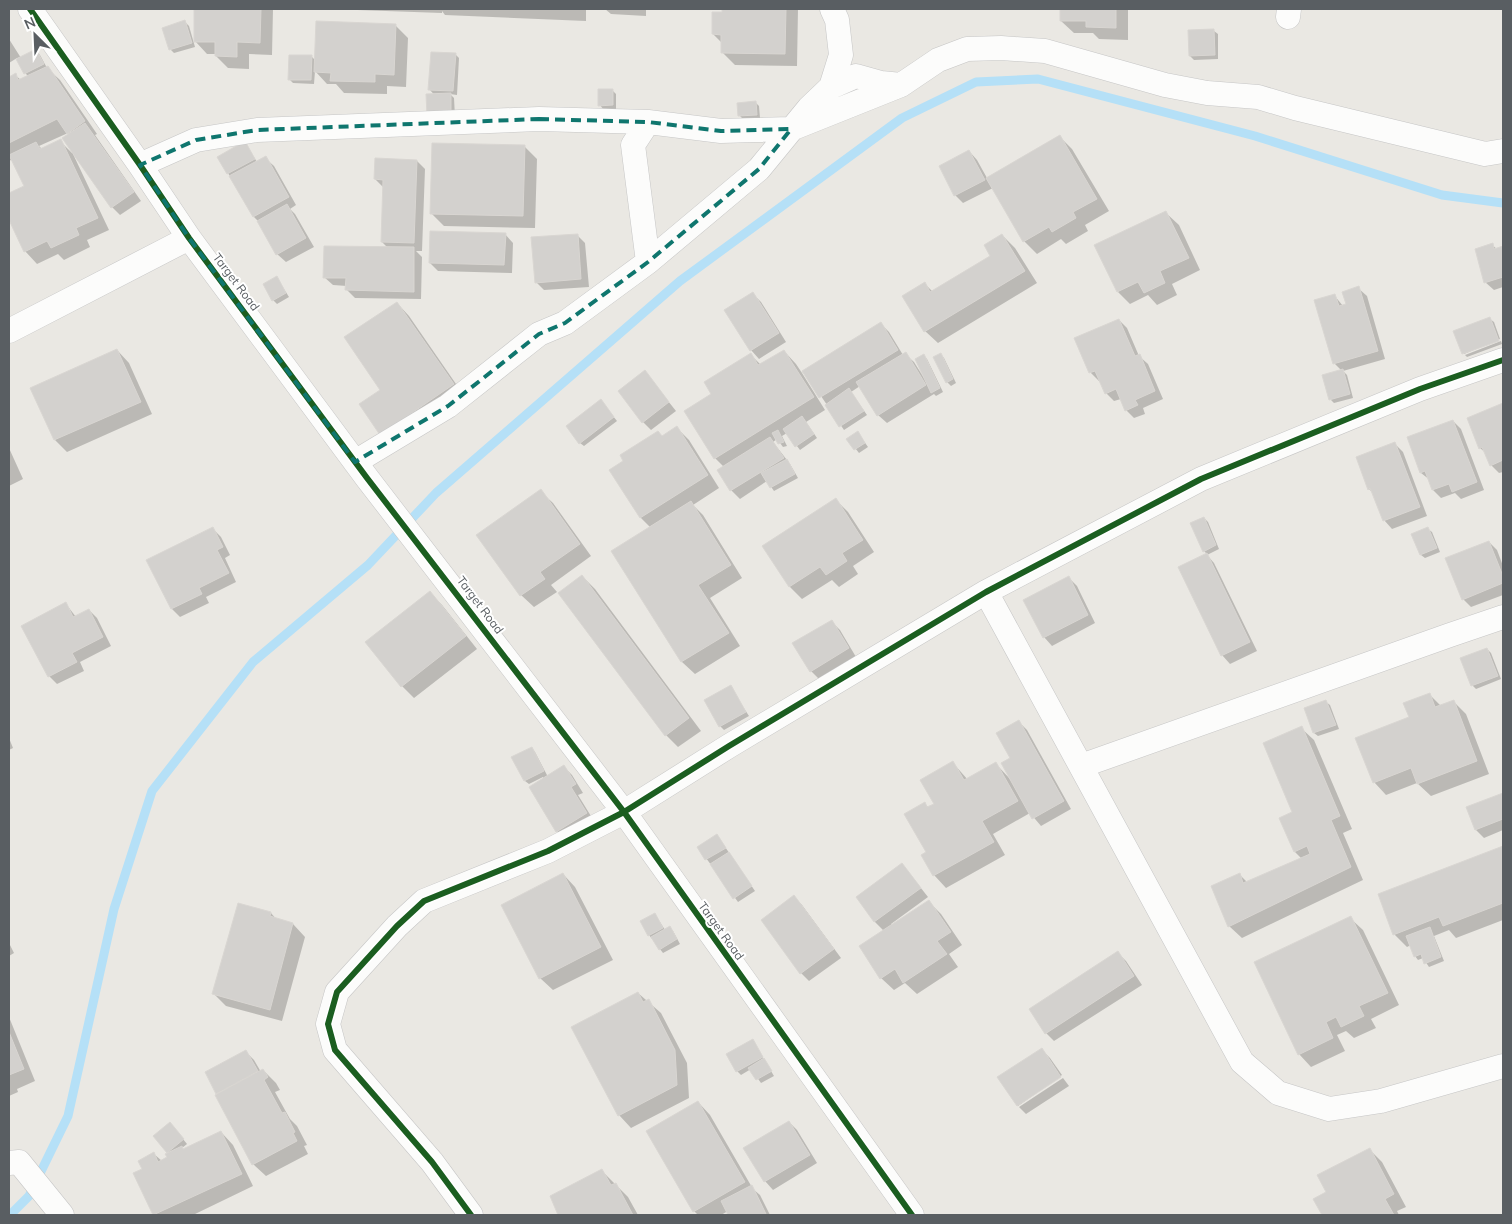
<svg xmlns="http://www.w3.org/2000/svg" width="1512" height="1224" viewBox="0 0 1512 1224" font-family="Mulish,sans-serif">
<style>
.shadow{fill:#0003;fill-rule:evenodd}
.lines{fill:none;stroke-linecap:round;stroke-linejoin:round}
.stream{stroke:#b5e0f7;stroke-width:9}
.building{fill:#d3d1ce;stroke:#d9d6d2}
.street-casing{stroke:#c6c6c6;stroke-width:25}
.street{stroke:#fcfcfb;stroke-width:24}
.cycleway-casing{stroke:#fff;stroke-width:9}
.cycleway{stroke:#1b5e20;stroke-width:6}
.marked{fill:none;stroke:#0f766e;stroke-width:4;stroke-dasharray:10 6;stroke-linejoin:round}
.labels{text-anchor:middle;stroke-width:4;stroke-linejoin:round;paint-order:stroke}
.street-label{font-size:12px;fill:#595e62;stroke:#fff}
</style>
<rect width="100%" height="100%" fill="#eae8e3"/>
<path class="shadow" d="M195,9H273L272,55L249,54V69L228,68L216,56V54H207L195,41Z
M329,9H586V21L445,15L442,11V13Z
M605,9H646V16L611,14Z
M723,9H798L797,66L735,65L722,52V43L713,34L723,13Z
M1062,9H1128V40L1099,39L1093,33H1074L1061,21Z
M185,22L189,26L195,47L174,53L170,49Z
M396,26L408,38L406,87L387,86V94L344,93L336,84H327L315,71L314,84L293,83L289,79L311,56L315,60Z
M1214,31L1218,34V59L1194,60L1190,56Z
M9,39L21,58L36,51L40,55L47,68L60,80L97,134L95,135L141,201L120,215L112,207L73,154L109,230L87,240L90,247L64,260L58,254L37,264L25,251L9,217V195L26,187L13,159L9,161V78L15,75L21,80L28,77L17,58L9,63ZM68,133L70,135L72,153L60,141L42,149L39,146Z
M455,54L459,58L457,95L450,94L454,98L455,117L429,89Z
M612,90L616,94V109H603L600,105Z
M755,102L759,106L760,118L744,120L740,116Z
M1059,136L1072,149L1109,211L1085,225L1088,231L1066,244L1061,239L1037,254L1024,241L993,188L963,203L955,195L969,151L977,160L987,178Z
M245,143L257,162L265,158L274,166L296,205L290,209L295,214L314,247L286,262L277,254L259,222L254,217L228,173Z
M525,147L537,159L535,228L444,226L431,213Z
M417,161L425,169L422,251H416L422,257L421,299L355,298L347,290V286L333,285L324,277L388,248L382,242L384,188L375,179Z
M1166,213L1179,225L1200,270L1172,284L1177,295L1157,305L1148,295L1130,304L1118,292Z
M505,234L513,243L512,273L438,271L430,263Z
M577,235L585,243L589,287L544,290L536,282Z
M1002,235L1015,248L1037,283L938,343L925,331V284L933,292L992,257Z
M1492,245L1497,249L1503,247V287L1494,290L1485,282Z
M277,278L289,297L277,304L273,300Z
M1358,288L1367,296L1385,359L1343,371L1347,375L1353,398L1334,403L1331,400L1324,376L1342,371L1334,363V295L1343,306L1347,305Z
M753,294L761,302L786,342L759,359L751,350Z
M397,303L409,316L465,397L381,434L382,391Z
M1490,319L1494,322L1500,339L1464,354L1455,332Z
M1119,320L1127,328L1139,356L1148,364L1163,399L1143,408L1145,414L1134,418L1126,410L1121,399L1114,401L1106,393L1100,380L1099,381L1090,372Z
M881,324L889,332L903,355L905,354L914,362L924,378L925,377L924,356L927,359L943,392L936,396L934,394L887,423L878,415L860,386L851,392L867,415L844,430L804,371L802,373L825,410L806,422L817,438L800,450L787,433L782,436L787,446L783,447L777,439L773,442L790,464L798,478L774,491L767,481L740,499L731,490L719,471L724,467L715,458L713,394L751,355L761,365L784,351L796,364L802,373Z
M1501,341L1502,344L1467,357L1465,355Z
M117,350L129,363L152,414L67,452L55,440Z
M940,354L944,358L956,383L951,386L947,382Z
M645,372L676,411L651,430L643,422Z
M604,405L617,421L584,446L580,443Z
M1503,405V472L1499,473L1491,465L1487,454L1480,448L1469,419Z
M1453,421L1461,429L1484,490L1461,499L1455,493L1441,498L1433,490L1430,480L1421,473L1408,438Z
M677,428L689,440L719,488L693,505L703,515L742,578L710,598L740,646L695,674L682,662L613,552L651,528L641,518L610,470Z
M861,437L868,447L859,453L848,439Z
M1395,444L1403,452L1427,516L1392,529L1384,520L1374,494L1369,489Z
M9,448L23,479L9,486Z
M540,491L553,503L591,556L551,585L557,592L534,607L521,595Z
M836,500L848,512L874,552L853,566L858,574L839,587L832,580L802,599L790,587L764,547Z
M1204,518L1208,522L1219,549L1207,555L1214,563L1257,651L1230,664L1222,655L1180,567L1207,554L1204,551L1192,524Z
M213,529L221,537L230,555L225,558L236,582L206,597L209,603L180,617L172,609L148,561Z
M1428,529L1432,532L1440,552L1425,558L1421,555L1413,535Z
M1489,542L1497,550L1503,566V595L1471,607L1463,599Z
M582,576L595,589L701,731L678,747L666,735Z
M1069,578L1077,586L1095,623L1052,646L1044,637Z
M430,593L442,605L477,649L414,698L402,686Z
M66,604L76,617L89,610L97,618L111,646L80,662L84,671L57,684L49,676Z
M831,621L840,630L856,657L819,679L811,671Z
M1487,649L1491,653L1501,679L1476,689L1472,685Z
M730,687L749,716L724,730L720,726Z
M1429,694L1441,706L1453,701L1466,714L1489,774L1431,796L1417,783L1386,795L1374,782L1410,718Z
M1326,702L1330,705L1339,729L1318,736L1314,733L1306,709Z
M1019,722L1027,730L1071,809L1041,826L1030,813L993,834L1005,855L946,888L934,875L928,852L925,804L929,808L935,804L953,763L968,780L996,764L1011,780L1012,759Z
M1301,728L1314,740L1352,829L1343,833L1363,880L1242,938L1229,926L1240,875L1247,882L1302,859L1295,852L1294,813Z
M9,738L13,748L9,750Z
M532,748L535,752L548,777L564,767L572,775L583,793L578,795L594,821L565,839L557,831L543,777L529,784L525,781L513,757Z
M1503,795V830L1484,838L1476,830L1468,808Z
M717,835L755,891L738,902L698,847Z
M1503,847V920L1456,938L1449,930L1434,936L1444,961L1429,967L1423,958L1418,960L1415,956L1411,945L1407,947L1394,934L1380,895Z
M902,864L928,897L891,924L892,926L929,902L941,914L962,945L949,954L958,967L917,994L905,983L894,990L881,978L884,931L875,922L857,897Z
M563,874L575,887L613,960L553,990L540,978Z
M794,897L802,905L841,958L809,981L801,973Z
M239,904L271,913L277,920L293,924L305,937L282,1021L226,1006L214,994Z
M655,914L665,930L670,928L673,931L680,944L663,953L649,935Z
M1350,918L1363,930L1399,1005L1371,1019L1376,1028L1354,1038L1346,1031L1337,1035L1345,1051L1311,1067L1299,1054Z
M9,943L14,953L9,956Z
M1117,952L1126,961L1142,985L1054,1041L1046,1033Z
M638,993L661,1013L687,1063L689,1098L631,1128L619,1115Z
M9,1017L35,1081L17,1089L18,1092L9,1096Z
M753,1041L774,1076L761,1083L751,1069L741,1075L737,1071Z
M1042,1050L1050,1058L1062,1075L1018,1106L999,1077Z
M246,1052L254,1060L261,1072L263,1070L276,1083L280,1090L275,1092L290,1119L297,1126L307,1145L304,1146L308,1154L266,1176L253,1164L217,1093Z
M1063,1078L1069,1086L1026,1114L1019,1107Z
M698,1102L710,1115L753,1189L760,1195L770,1215H730L728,1211L721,1215H698L694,1211Z
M789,1122L797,1130L817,1163L773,1190L765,1181Z
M174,1128L187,1144L182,1148L184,1150L221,1132L233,1145L253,1186L193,1215H154L134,1174L144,1170L154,1154L162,1161L169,1158V1154L155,1136Z
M1369,1149L1382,1162L1406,1207L1397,1211L1399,1215H1323L1314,1199L1327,1192Z
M602,1171L628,1197L638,1215H561L552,1197Z"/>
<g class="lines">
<path class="stream" d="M10,1215L29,1196L68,1116L114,909L152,791L253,662L368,565L436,493L680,281L902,118L976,82L1038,79L1255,136L1442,195L1503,203"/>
</g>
<path class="building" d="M194,9H261L260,43L237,42V57L215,56V42H194Z
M722,9H786L785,54L721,53V35L712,34V12H722Z
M1060,9H1116V28L1086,27V21H1060Z
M185,20L192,43L169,50L162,28Z
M316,21L396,24L394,75L375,74V82L330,81L331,73L314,72Z
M1214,29L1215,55L1189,56L1188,30Z
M36,49L44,64L24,74L16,59Z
M431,52L456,53L453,91L428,90Z
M289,55H312L311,80H288Z
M48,66L85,121L67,134L57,119L9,143V77L16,73L18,80Z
M598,89H613V105L598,106Z
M451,93V114L427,115L426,94Z
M756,101L757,115L738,116L737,103Z
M85,123L134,192L111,208L62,138Z
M1060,135L1097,199L1073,212L1076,218L1052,232L1049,227L1023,242L986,178Z
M61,139L98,218L76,228L79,235L51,248L47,241L24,252L9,220V193L24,186L9,155L36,142L40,149Z
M245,141L255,159L227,174L217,157Z
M432,143L525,145L523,216L430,214Z
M969,150L985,180L954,196L939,166Z
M266,156L289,197L253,217L229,176Z
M375,158L417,160L414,243L381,242L383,180L374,179Z
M287,204L306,238L276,255L257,221Z
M1166,211L1189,258L1160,271L1165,283L1144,293L1138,282L1117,292L1094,245Z
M430,231L506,233L504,265L429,263Z
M578,234L581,279L535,283L531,237Z
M1002,234L1025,271L924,332L902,296L925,282L930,292L990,256L984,245Z
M1493,243L1494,249L1503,246V277L1484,283L1475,249Z
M324,246L414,247V292L345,290L346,278H323Z
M277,276L286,293L272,301L263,284Z
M1359,286L1378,351L1333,364L1314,300L1335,294L1339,306L1346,304L1342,292Z
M753,292L779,333L750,351L724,310Z
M397,302L454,384L380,435L359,404L380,390L344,337Z
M1490,317L1499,341L1462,354L1453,331Z
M1119,319L1135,356L1140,354L1155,391L1135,400L1138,405L1125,411L1116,389L1105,394L1095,371L1089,373L1074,338Z
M881,322L898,350L819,398L802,371Z
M117,349L141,402L54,440L30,388Z
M784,350L814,397L714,459L684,411L711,394L704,382L751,353L758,365Z
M906,352L926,385L877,416L856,382Z
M941,353L953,379L946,383L933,357Z
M924,354L940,388L931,393L915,359Z
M1343,369L1350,394L1329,400L1322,375Z
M645,370L669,402L642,423L618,391Z
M849,388L864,411L839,427L825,405Z
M601,399L614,417L579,444L566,426Z
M1503,403V460L1490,466L1482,447L1479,449L1467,418Z
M802,416L814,434L795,447L783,429Z
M1453,420L1477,482L1452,492L1449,484L1432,490L1425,471L1420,473L1407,437Z
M677,426L708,475L640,518L609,470L623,461L620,455L658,431L662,436Z
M778,430L784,442L778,444L772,433Z
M858,431L865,443L854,450L846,439Z
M770,437L784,458L730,491L717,470Z
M1395,442L1420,507L1383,521L1370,488L1368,490L1356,457Z
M787,459L795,474L770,488L761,473Z
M541,489L580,544L540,572L545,579L520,596L476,535Z
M836,498L863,540L842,553L847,561L826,575L820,567L789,587L762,546Z
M691,501L731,565L698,585L729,633L681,662L611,551Z
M1204,517L1216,545L1203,552L1190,523Z
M213,527L223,547L217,550L229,573L199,588L202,594L171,609L146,560Z
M1428,527L1437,548L1420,555L1411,534Z
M1489,541L1503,576V583L1462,600L1445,558Z
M1207,553L1250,642L1221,656L1178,567Z
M582,575L689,718L665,736L558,593Z
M1069,576L1088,615L1043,638L1023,600Z
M430,591L466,636L401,687L365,642Z
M66,602L73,617L89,609L103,637L72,653L77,662L48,677L21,626Z
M832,620L849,648L810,672L792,643Z
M1487,648L1498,676L1471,686L1460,658Z
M731,685L746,712L719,727L704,700Z
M1430,693L1435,707L1454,700L1477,761L1417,784L1411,768L1373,783L1355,738L1409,717L1403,703Z
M1326,700L1336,725L1313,733L1304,708Z
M1019,720L1064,801L1032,819L1001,763L1010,758L996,733Z
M1302,726L1340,816L1331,820L1351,867L1228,927L1211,886L1240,873L1243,883L1310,854L1307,846L1294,852L1279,818L1292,812L1263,743Z
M532,747L544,771L524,781L511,757Z
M953,761L964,780L996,762L1018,801L982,821L994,842L933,876L921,855L926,852L904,814L925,802L927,807L934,804L920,780Z
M564,765L576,784L571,787L587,813L556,832L529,787Z
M1503,793V819L1475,830L1466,807Z
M717,834L726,848L705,860L697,847Z
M1503,846V903L1443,926L1439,917L1393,935L1378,894Z
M729,852L752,886L733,899L710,864Z
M902,863L921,888L874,922L856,897Z
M563,873L601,947L539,979L501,905Z
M794,895L834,949L800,974L761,920Z
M929,900L951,932L937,941L947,954L903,983L895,969L880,979L859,946Z
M238,903L271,912L270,916L293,923L270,1010L212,994Z
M655,913L663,928L648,936L640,921Z
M1351,916L1388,993L1359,1006L1364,1016L1341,1027L1336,1017L1326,1022L1333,1038L1298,1055L1254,962Z
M670,926L677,939L659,950L651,937Z
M1430,927L1441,957L1424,964L1421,954L1414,957L1406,936Z
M1118,951L1134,976L1045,1034L1029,1009Z
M638,992L643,1002L649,999L675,1050L677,1085L618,1116L571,1027Z
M9,1032L24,1069L9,1075Z
M753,1039L763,1057L736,1072L726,1054Z
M1042,1048L1061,1077L1017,1106L997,1077Z
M246,1050L258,1071L216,1094L205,1072Z
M764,1058L772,1071L756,1080L748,1068Z
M263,1069L268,1077L264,1080L282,1113L285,1112L295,1132L293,1133L297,1141L252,1165L215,1095Z
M698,1101L745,1182L693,1212L646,1131Z
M789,1121L810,1155L764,1182L743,1148Z
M170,1122L184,1139L167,1153L153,1136Z
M221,1131L242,1174L153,1215L133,1173L142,1169L138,1161L154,1152L158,1162L167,1157L165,1154L182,1146L183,1149Z
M1370,1148L1394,1194L1385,1199L1394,1215H1322L1313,1199L1326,1192L1317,1175Z
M602,1169L611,1185L616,1183L633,1215H558L550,1196Z
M752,1185L766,1214L763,1215H728L721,1201Z"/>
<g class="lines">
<defs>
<path id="street" d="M30,9L140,165L189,238L367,478L624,812L912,1215
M1288,17L1289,9
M831,87L841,55L837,20L832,9
M140,165L196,140L257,130L539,119L648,122L721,131L791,129L901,85L938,60L967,49L1001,48L1045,51L1165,85L1207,93L1258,97L1295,108L1485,154L1503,151
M648,262L633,145L648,122
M9,331L189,238
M355,462L448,406L539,334L565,323L648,262L759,169L809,108L831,87L856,76L881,83L901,85
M986,592L1242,1062L1278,1093L1329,1109L1381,1101L1503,1066
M1081,766L1450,635L1503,617
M9,1163L19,1162L62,1215
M471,1215L432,1162L335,1050L328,1024L337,992L397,926L424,901L548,851L624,812L729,746L986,592L1201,479L1420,389L1503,360"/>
</defs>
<use href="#street" class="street-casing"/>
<use href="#street" class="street"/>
<defs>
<path id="cycleway" d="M30,9L140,165L189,238L367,478L624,812L912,1215
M471,1215L432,1162L335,1050L328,1024L337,992L397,926L424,901L548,851L624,812L729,746L986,592L1201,479L1420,389L1503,360"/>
</defs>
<use href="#cycleway" class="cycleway-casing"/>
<use href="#cycleway" class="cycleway"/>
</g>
<path class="marked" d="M539,119L648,122L721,131L791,129L759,169L648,262L565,323L539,334L448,406L355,462L189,238L140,165L196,140L257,130Z"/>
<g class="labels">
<g class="street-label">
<text transform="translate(236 282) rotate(53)" y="4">Target Road</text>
<text transform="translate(480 605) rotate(53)" y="4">Target Road</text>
<text transform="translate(721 931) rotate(54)" y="4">Target Road</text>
</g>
</g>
<rect width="1512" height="1224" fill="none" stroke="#595e62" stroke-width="20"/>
<g transform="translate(35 35) rotate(336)" stroke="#ffffff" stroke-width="4" paint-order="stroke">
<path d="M0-4L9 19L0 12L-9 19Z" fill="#595e62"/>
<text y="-8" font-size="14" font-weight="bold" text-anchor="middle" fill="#595e62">N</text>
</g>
</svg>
